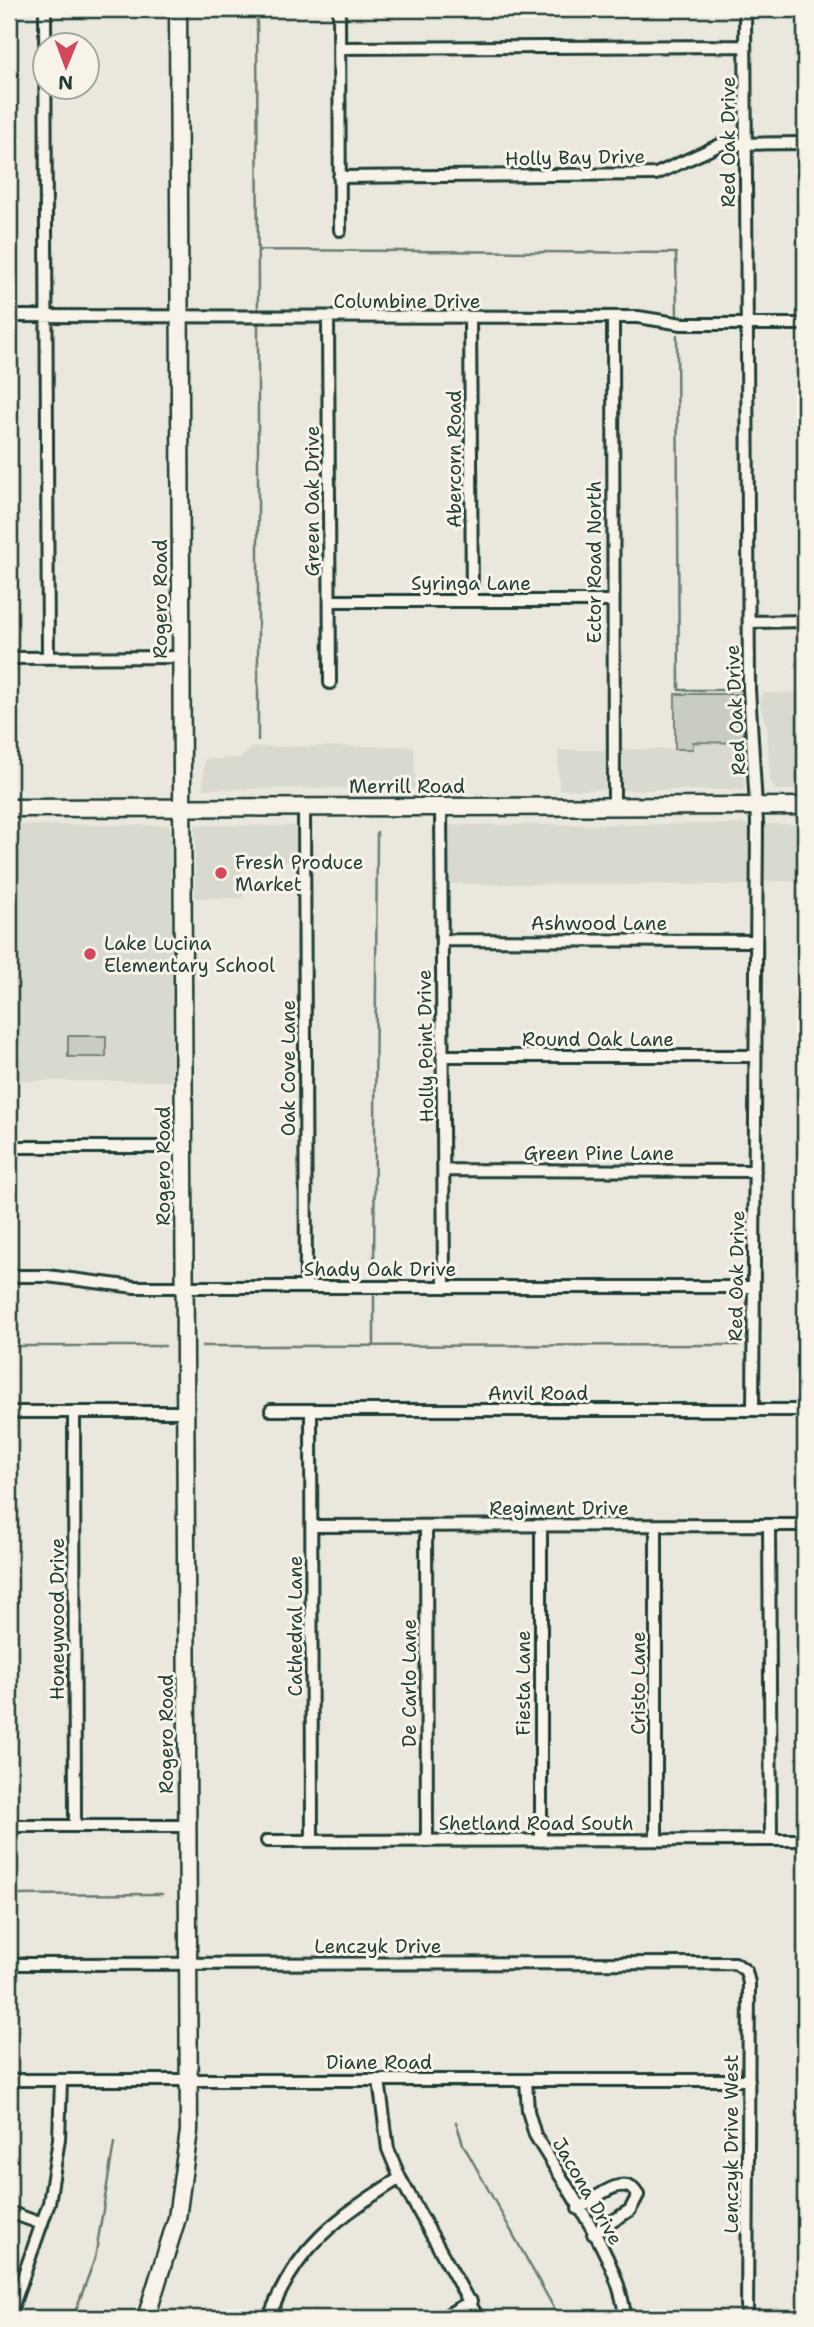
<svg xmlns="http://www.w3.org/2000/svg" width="814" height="2327" viewBox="0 0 814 2327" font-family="'Shantell Sans',sans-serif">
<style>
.built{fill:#d9dacf}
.green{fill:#c8ccc1;stroke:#74847a;stroke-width:2}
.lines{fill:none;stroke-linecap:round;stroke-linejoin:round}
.stream{stroke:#6a7c72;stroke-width:2.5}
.street-casing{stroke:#1f3d34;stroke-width:16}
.secondary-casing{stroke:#1f3d34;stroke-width:21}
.street{stroke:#f7f3e8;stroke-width:10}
.secondary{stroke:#f7f3e8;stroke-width:16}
.poi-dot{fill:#d1495b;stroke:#f7f3e8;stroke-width:2.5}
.labels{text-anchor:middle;stroke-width:6;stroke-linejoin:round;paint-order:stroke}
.street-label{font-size:19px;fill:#1f3d34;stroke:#f7f3e8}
.poi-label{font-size:19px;fill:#1f3d34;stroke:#f7f3e8;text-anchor:start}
</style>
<rect width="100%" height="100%" fill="#eae8dd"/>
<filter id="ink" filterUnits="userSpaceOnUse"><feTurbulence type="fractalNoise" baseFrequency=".0143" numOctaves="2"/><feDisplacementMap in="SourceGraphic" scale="14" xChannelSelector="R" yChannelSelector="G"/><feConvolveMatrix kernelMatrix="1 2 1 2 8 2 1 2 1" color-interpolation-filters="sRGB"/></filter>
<g filter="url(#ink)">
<path class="built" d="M805,692V790H776L770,781L767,727L760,706L761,693Z
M693,742L744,743V790H622L621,749H692Z
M414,746L415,788L203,789L204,759L241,758L253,747Z
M558,750H605V789L559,790Z
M805,824V882L767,881L747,885L449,884L448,825Z
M9,825H168L171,827L172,1081H9Z
M195,825L297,826L298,862L242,861L243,898H195Z"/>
<path class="green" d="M675,694H740L744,743L693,742V749H675Z
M68,1036H106V1057H68Z"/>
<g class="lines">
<path class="stream" d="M257,9L258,308
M258,250L676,253L677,316
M677,335L679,690H740
M258,740V323
M374,1274L377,832
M9,1346H165
M202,1346L739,1345
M374,1346V1297
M9,1895L162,1894
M456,2122L463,2144L555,2310L556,2318
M73,2318L95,2258L114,2143"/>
<defs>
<path id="street" d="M45,9L48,658
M339,9L340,230
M745,9L749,689L757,823L753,1410
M339,48L745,46
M339,177L656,174L722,144L805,143
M9,316L638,317L682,324H805
M613,317L614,808
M470,318L472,600
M328,319L330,683
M330,601H613
M749,622L805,621
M9,658L181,657
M304,807L306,1287
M441,807L444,1286
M442,940L756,941
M442,1056H755
M9,1147H184
M444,1170L755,1171
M9,1276H47L135,1287H753
M271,1410H805
M311,1411L312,1841
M9,1412H185
M74,1412L75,1826
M769,1525L771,1840
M312,1526L805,1525
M426,1526L427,1841
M541,1526V1841
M656,1526V1840
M9,1826H188
M267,1841L805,1840
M9,1964L735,1963L746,1971L749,1983L747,2318
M9,2080H749
M379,2080L388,2149L400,2178L478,2318
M526,2080L528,2111L535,2135C565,2186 621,2261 625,2318
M578,2209C595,2199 624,2171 638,2195L630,2210L593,2234
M9,2212L42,2224
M9,2317L49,2203L59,2139L61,2081
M269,2318C295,2247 338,2217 400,2178
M442,2318L471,2301"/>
<path id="secondary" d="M9,808L805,806
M146,2318L177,2218L189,2131L178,9"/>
</defs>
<use href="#street" class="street-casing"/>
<use href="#secondary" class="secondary-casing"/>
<use href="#street" class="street"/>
<use href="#secondary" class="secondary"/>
</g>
</g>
<g class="poi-dot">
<circle cx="221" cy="873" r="7"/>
<circle cx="90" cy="954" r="7"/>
</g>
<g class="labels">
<g class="street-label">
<text transform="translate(728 142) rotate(-90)" y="7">Red Oak Drive</text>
<text transform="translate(575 157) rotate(-1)" y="7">Holly Bay Drive</text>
<text x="407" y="308">Columbine Drive</text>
<text transform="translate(454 459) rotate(-90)" y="7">Abercorn Road</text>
<text transform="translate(312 501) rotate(-90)" y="7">Green Oak Drive</text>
<text transform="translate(594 562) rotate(-90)" y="7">Ector Road North</text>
<text x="471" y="590">Syringa Lane</text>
<text transform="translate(160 599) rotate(-90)" y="7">Rogero Road</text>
<text transform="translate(735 710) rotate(-93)" y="7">Red Oak Drive</text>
<text x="407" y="793">Merrill Road</text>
<text x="599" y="930">Ashwood Lane</text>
<text x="598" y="1046">Round Oak Lane</text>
<text transform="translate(425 1046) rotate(-91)" y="7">Holly Point Drive</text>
<text transform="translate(288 1068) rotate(-90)" y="7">Oak Cove Lane</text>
<text x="599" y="1160">Green Pine Lane</text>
<text transform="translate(163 1166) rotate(-90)" y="7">Rogero Road</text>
<text x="380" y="1276">Shady Oak Drive</text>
<text transform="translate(736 1276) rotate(-89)" y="7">Red Oak Drive</text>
<text x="538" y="1400">Anvil Road</text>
<text x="559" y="1515">Regiment Drive</text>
<text transform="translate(57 1619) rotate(-90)" y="7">Honeywood Drive</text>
<text transform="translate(295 1626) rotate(-90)" y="7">Cathedral Lane</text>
<text transform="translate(409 1683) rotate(-90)" y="7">De Carlo Lane</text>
<text transform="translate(523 1683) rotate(-90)" y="7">Fiesta Lane</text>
<text transform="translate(638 1683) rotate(-90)" y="7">Cristo Lane</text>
<text transform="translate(166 1734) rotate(-90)" y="7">Rogero Road</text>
<text x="536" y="1830">Shetland Road South</text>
<text x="378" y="1953">Lenczyk Drive</text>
<text x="379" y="2069">Diane Road</text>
<text transform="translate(731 2144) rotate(-90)" y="7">Lenczyk Drive West</text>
<text transform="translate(588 2191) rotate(60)" y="7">Jacona Drive</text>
</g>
<g class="poi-label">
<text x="235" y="869">Fresh Produce<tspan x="235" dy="22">Market</tspan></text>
<text x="104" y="950">Lake Lucina<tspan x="104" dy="22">Elementary School</tspan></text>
</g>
</g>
<rect width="814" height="2327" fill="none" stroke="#f7f3e8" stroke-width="35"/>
<rect x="18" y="18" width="779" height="2292" fill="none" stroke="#1f3d34" stroke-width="2.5" filter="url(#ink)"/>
<g transform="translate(66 66) rotate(181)"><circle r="33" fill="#f7f3e8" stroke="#a1aaa0" stroke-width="2"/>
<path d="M0-5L12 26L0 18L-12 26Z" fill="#d1495b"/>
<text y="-10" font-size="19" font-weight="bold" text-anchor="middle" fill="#1f3d34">N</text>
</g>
</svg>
